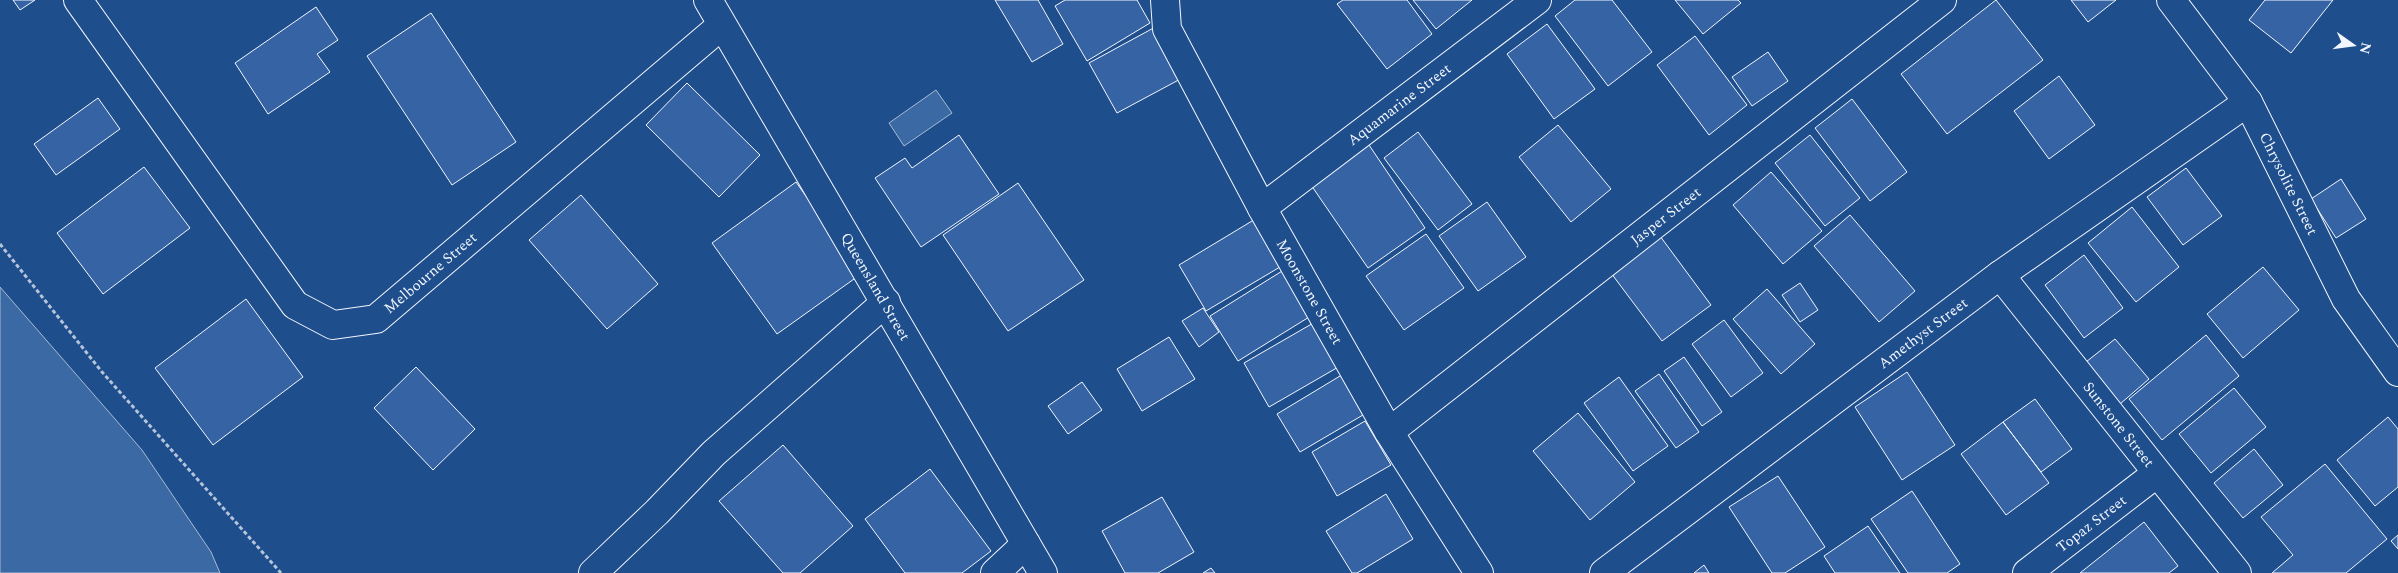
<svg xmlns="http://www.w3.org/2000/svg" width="2398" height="573" viewBox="0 0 2398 573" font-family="Spectral,serif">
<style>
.water{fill:#3b69a3;stroke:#a8bbd7}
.building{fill:#3563a3;stroke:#f2f6ff}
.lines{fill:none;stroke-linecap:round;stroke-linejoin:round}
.minor-casing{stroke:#f2f6ff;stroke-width:30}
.path{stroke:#b3c4dc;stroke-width:3;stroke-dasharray:4 2.5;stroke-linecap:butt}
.minor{stroke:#1f4e8c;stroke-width:28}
.labels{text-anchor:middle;stroke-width:4;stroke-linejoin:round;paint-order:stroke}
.street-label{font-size:15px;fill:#f2f6ff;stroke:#1f4e8c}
</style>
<rect width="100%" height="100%" fill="#1f4e8c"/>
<path class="water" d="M936,90L952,113L904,146L889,123Z
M0,287L142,450L211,552L220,573H0Z"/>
<path class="building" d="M13,0H35L20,10Z
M995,0H1038L1063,44L1032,62Z
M1065,0H1137L1150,23L1087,61L1055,6Z
M1343,0H1407L1432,34L1387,69L1337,4Z
M1413,0H1472L1436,29Z
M1575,0H1612L1652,52L1608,86L1555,16Z
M1675,0H1738L1741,3L1703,34Z
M1996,0L2043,60L1947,134L1901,74Z
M2071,0H2116L2088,22Z
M2265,0H2333L2291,53L2249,20Z
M316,7L338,40L317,54L330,72L268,114L235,63Z
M431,13L516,142L452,185L367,56Z
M1547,24L1595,89L1554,119L1507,54Z
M1159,25L1186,76L1117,113L1089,63Z
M1695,36L1747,105L1709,135L1657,65Z
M1768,52L1788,81L1752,106L1732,77Z
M2059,76L2095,125L2049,159L2014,111Z
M687,83L760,155L719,197L646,125Z
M98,98L120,129L56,175L34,144Z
M1852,99L1907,172L1870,201L1815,128Z
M1558,125L1611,189L1571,222L1519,157Z
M1418,132L1472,204L1438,230L1384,158Z
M959,135L999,194L921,247L875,178L905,158L912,168Z
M1810,135L1860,198L1825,226L1775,163Z
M1369,145L1425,228L1368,268L1311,185Z
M144,167L190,228L103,294L57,233Z
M2186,168L2222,216L2183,245L2147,197Z
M1771,172L1822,231L1783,264L1733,205Z
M2341,179L2366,219L2336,238L2311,199Z
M796,182L861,274L777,334L712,243Z
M1018,183L1084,280L1008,331L943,235Z
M581,195L658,284L607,329L529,240Z
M1487,202L1526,257L1478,291L1439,236Z
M2132,207L2179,267L2136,302L2088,243Z
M1850,215L1915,291L1879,322L1814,246Z
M1257,218L1285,264L1206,311L1179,265Z
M1426,234L1464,288L1404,330L1366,276Z
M1660,236L1711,305L1662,341L1611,273Z
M2084,255L2123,308L2084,338L2045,285Z
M2263,267L2299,310L2243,358L2207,314Z
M1287,268L1314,314L1238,361L1210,316Z
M1800,283L1818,310L1800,322L1782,295Z
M1767,289L1815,344L1781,374L1733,319Z
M246,299L303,377L213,445L155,368Z
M1203,308L1219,332L1199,347L1182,321Z
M1322,318L1347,362L1269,407L1244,363Z
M1724,320L1763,373L1731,397L1692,344Z
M2206,335L2239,376L2162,440L2129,399Z
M1169,337L1195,379L1142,411L1117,369Z
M2115,339L2149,379L2120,404L2086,362Z
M1684,357L1722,412L1702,426L1664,371Z
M416,367L475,429L433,470L374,408Z
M1907,372L1955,445L1902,480L1855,407Z
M1345,373L1368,412L1300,452L1277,414Z
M1659,374L1699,432L1676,448L1635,391Z
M1619,377L1668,446L1633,471L1584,403Z
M1082,382L1102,410L1068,434L1048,406Z
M2234,388L2266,427L2211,473L2179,434Z
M2035,399L2072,449L2041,472L2003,422Z
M1578,413L1635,482L1590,520L1533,451Z
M2388,417L2398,429V487L2375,506L2337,460Z
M1365,421L1391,465L1337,496L1312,452Z
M2003,422L2049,483L2006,515L1961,454Z
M783,445L853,526L800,573H783L719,501Z
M2254,449L2283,485L2243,518L2214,483Z
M2325,464L2387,539L2346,573H2272L2293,555L2261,517Z
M930,469L991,551L962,573H905L865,519Z
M1778,476L1825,547L1785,573H1772L1729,507Z
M1912,491L1960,564L1947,573H1908L1871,519Z
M1386,494L1413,539L1357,573H1352L1326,531Z
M1162,497L1194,552L1158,573H1125L1102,531Z
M2144,522L2178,566L2169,573H2080Z
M1868,526L1900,573H1835L1824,556Z
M2398,535V549L2391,541Z
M1704,565L1709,573H1694Z
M1211,568L1215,573H1203Z"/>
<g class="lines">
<defs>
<g id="minor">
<path id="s1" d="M78,0L295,305L333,325L376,319L722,25"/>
<path id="s2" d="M708,0L1043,573"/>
<path id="s3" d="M1165,0L1167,29L1262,208L1389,432L1479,573"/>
<path id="s4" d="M2171,0L2248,102L2346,299L2398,372"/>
<path id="s5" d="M1262,208L1537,0"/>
<path id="s6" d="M2000,275L2237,573"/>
<path id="s7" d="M1389,432L1942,0"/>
<path d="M593,573L657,512L714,453L886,302"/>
<path d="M995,573L1026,544"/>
<path id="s8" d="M1604,573L2000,275L2248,102"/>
<path id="s9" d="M2027,573L2156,474"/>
</g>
</defs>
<use href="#minor" class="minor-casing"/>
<path class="path" d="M0,244L102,372L281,573"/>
<use href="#minor" class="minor"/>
</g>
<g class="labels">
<g class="street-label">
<text dy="5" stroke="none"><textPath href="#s5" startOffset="172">Aquamarine Street</textPath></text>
<text dy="5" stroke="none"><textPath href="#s4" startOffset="219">Chrysolite Street</textPath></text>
<text dy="5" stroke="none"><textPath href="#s7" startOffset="351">Jasper Street</textPath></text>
<text dy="5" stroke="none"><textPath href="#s1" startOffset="532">Melbourne Street</textPath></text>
<text dy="5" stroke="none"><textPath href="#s2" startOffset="332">Queensland Street</textPath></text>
<text dy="5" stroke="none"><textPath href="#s3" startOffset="328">Moonstone Street</textPath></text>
<text dy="5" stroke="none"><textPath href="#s8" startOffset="399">Amethyst Street</textPath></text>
<text dy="5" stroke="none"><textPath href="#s6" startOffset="191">Sunstone Street</textPath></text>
<text dy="5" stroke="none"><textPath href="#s9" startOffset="81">Topaz Street</textPath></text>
</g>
</g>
<g transform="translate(2353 45) rotate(104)" stroke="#1f4e8c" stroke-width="4" paint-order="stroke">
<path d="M0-4L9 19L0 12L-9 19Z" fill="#f2f6ff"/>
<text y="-8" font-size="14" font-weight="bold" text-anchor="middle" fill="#f2f6ff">N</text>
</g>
</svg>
